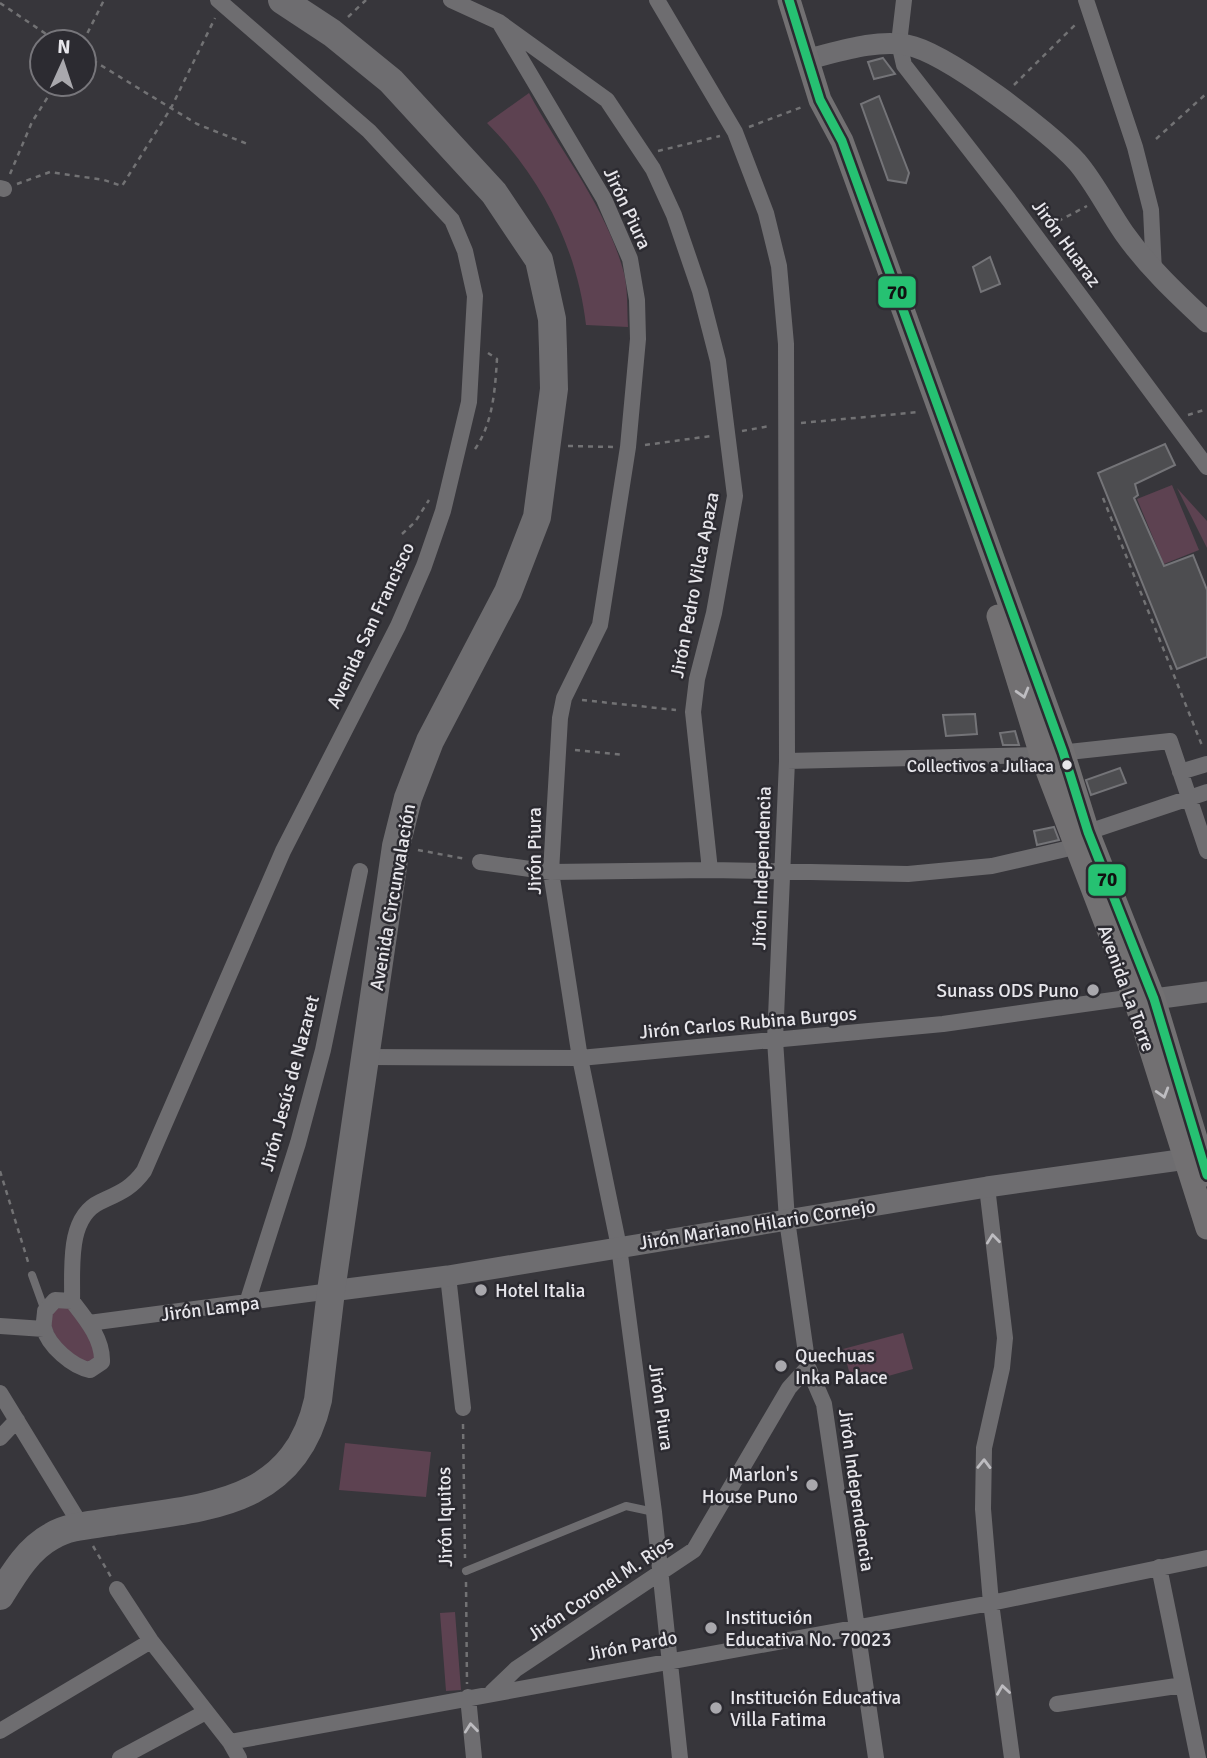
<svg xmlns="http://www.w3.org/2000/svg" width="1207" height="1758" viewBox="0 0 1207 1758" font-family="Signika,sans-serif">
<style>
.green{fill:#5d4251}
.building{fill:#4d4d50;stroke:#747478;stroke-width:2}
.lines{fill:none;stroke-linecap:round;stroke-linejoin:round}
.path{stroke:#727274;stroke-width:2.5;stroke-dasharray:5 5;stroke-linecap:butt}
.service{stroke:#6e6d70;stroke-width:8}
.minor{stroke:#6e6d70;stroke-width:16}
.tertiary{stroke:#6e6d70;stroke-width:21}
.secondary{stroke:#727072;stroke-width:23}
.trunk{stroke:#6e6d70;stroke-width:28}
.bus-1-casing{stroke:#2c2b31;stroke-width:14}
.bus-1{stroke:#26c172;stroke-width:9}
.oneway{stroke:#bebdc1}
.oneway2{stroke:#bdbcc0}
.bus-dot{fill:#e7e6eb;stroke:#2c2b31;stroke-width:2.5}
.poi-dot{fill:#a9a8ad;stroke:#2c2b31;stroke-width:2.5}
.labels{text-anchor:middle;stroke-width:5;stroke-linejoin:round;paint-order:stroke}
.bus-label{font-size:17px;fill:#e7e6eb;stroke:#2c2b31;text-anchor:end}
.street-label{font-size:19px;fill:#e7e6eb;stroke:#2c2b31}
.poi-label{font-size:19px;fill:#e7e6eb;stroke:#2c2b31;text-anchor:start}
.line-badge{stroke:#2c2b31;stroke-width:2.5}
.pale-badge-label{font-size:19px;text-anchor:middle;font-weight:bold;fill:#111}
</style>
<rect width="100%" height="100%" fill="#37363b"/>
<path class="green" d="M529,93C561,153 606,206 624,273C628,290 627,310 628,327L586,325C577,248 542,178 487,123Z
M1172,485L1199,550L1164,564L1137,499Z
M1177,488L1207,521V548Z
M72,1302L101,1351L90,1369L60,1350L46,1311Z
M903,1333L913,1369L853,1386L843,1349Z
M345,1443L431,1452L426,1497L339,1490Z
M455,1612L461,1690L446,1691L440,1613Z"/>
<path class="building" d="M883,58L895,74L874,79L868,62Z
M879,96L909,173L906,183L888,180L861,104Z
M990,257L1000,284L981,292L973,267Z
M1165,444L1175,465L1135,484L1138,495L1134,498L1164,566L1193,555L1207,590V657L1177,669L1098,473Z
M975,714L977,734L946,736L943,715Z
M1015,731L1019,745H1003L1000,733Z
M1120,768L1126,783L1091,795L1086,780Z
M1054,827L1059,840L1037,845L1034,831Z"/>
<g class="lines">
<path class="path" d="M0,3L58,42
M348,17L366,0
M83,42L104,0
M84,55L197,124L250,145
M1014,85L1077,23
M749,127L802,107
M1156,139L1207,93
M658,151L720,136
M10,174L32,122L56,84
M17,184L50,172L104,180L122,186L171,108L215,18
M1049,226L1087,206
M1188,415L1207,409
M801,423L919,412
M742,431L770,426
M645,445L711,436
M568,446L614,447
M475,449C493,423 495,390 497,359L488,353
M1103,498L1203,748
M402,534L415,522L429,500
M582,700L676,710
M575,750L624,755
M418,850L466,859
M0,1171L29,1265
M463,1424L465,1558
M93,1546L111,1577
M466,1582L467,1684"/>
<path class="service" d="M32,1275L45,1311
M466,1571L626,1506L654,1512"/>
<path class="minor" d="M451,0L499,22L607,100L653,169L674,215L700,291L718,361L735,496L714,613L697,679L693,712L710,870
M657,0L735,132L766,213L779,266L786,344L787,761L775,1040L787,1220L808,1367L824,1404L876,1758
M904,0L899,43L904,65L1009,200L1207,467
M1086,0L1135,147L1151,210L1154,272
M499,22L604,199L630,259L637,300L638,339L628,447L600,625L564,698L560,718L551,872L580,1058L619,1247L654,1512L680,1758
M0,188L4,189
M787,761L1041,755L1170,741L1207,851
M1180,772L1207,764
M1088,832L1207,792
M480,862L551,872L710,870L908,874L992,866L1083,845
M365,1057L580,1058L943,1024L1134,997
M987,1187L1005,1338L1002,1368L984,1448L983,1509L991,1603L1012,1758
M448,1276L463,1408
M55,1300L72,1301C86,1319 103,1339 102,1362L90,1370C73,1367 48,1346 44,1328C43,1324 45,1316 45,1311Z
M72,1301C73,1271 66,1218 100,1202C119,1193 131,1189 144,1171L283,851L398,626L424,566L443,511L469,402L475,296L465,251L452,220L369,131L218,0
M247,1303L298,1143L323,1050L360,871
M89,1323L331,1291
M0,1326L44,1329
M0,1393L82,1527
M0,1438L17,1420
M1159,1567L1198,1758
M117,1589L151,1641L230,1742L239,1758
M492,1692L516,1669L694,1550L789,1388L808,1367
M468,1697L474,1758
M1057,1704L1183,1685
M0,1731L151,1641
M230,1742L991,1603L1207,1558
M120,1758L204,1713"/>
<path class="tertiary" d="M808,59C838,52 876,39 907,45C946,52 1050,132 1077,162C1095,183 1108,210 1124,233C1148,267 1177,294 1207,322
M1140,998L1154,999L1207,992
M331,1291L448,1276L987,1187L1201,1157"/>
<path class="secondary" d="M789,0L820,100L842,141L1063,752L1088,832L1154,999L1207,1175
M998,616L1041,755L1134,997L1207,1228"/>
<path class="trunk" d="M0,1596C14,1573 28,1549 52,1536C70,1525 95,1525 115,1521C205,1507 294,1506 318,1400L331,1291L396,846L408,798L430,741L508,592L537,517L554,389L553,349L552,319L539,260L494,193L391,81L332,33L282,0"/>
<defs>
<path id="bus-1" d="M789,0L820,100L842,141L1063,752L1088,832L1154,999L1207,1175"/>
</defs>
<use href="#bus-1" class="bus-1-casing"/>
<use href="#bus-1" class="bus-1"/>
</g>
<defs><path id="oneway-chevron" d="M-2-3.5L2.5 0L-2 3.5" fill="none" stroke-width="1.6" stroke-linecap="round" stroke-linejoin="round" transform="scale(1.75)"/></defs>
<g class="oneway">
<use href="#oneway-chevron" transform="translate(1023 693) rotate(74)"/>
<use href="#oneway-chevron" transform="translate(1163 1093) rotate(73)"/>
</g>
<g class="oneway2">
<use href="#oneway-chevron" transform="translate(993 1239) rotate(-96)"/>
<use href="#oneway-chevron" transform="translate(984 1464) rotate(-89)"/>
<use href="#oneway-chevron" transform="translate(1003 1690) rotate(-98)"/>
<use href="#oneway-chevron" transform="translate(471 1728) rotate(-96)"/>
</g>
<circle class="bus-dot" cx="1067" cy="765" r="6"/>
<g class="poi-dot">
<circle cx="1093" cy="990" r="7"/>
<circle cx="481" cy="1290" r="7"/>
<circle cx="781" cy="1366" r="7"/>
<circle cx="812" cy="1485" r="7"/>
<circle cx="711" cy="1628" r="7"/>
<circle cx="716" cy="1708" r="7"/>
</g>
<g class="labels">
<g class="bus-label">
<text x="1054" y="772">Collectivos a Juliaca</text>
</g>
<g class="street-label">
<text transform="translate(628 208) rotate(65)" y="7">Jirón Piura</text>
<text transform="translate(1067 243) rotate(54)" y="7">Jirón Huaraz</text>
<text transform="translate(694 585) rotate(-79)" y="7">Jirón Pedro Vilca Apaza</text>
<text transform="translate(370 625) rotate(-65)" y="7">Avenida San Francisco</text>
<text transform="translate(534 851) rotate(-90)" y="7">Jirón Piura</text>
<text transform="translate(761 868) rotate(-88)" y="7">Jirón Independencia</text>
<text transform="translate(392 897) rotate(-80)" y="7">Avenida Circunvalación</text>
<text transform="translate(1127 988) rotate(70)" y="7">Avenida La Torre</text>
<text transform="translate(748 1022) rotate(-5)" y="7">Jirón Carlos Rubina Burgos</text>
<text transform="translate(289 1083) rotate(-75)" y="7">Jirón Jesús de Nazaret</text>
<text transform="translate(757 1224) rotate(-9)" y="7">Jirón Mariano Hilario Cornejo</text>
<text transform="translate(210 1308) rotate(-7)" y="7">Jirón Lampa</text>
<text transform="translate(662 1407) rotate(82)" y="7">Jirón Piura</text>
<text transform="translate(857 1490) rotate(82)" y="7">Jirón Independencia</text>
<text transform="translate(444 1517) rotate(-91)" y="7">Jirón Iquitos</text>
<text transform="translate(600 1588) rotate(-34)" y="7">Jirón Coronel M. Rios</text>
<text transform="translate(632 1645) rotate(-11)" y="7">Jirón Pardo</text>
</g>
<g class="poi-label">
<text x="1079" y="997" text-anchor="end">Sunass ODS Puno</text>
<text x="495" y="1297">Hotel Italia</text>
<text x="795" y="1362">Quechuas<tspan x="795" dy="22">Inka Palace</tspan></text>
<text x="798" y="1481" text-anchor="end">Marlon's<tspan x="798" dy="22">House Puno</tspan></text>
<text x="725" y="1624">Institución<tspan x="725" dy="22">Educativa No. 70023</tspan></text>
<text x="730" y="1704">Institución Educativa<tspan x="730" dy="22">Villa Fatima</tspan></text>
</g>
</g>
<g class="line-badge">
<rect x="877" y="275" width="40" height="34" rx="7" fill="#26c172"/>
<rect x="1087" y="863" width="40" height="34" rx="7" fill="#26c172"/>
</g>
<g class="pale-badge-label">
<text x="897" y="299">70</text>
<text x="1107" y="886">70</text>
</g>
<g transform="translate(63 63) rotate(3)"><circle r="33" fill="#2c2b31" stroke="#77767b" stroke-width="2"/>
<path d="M0-5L12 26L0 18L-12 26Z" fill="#a9a8ad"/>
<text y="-10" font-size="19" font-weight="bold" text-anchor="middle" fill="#e7e6eb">N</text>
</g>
</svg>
